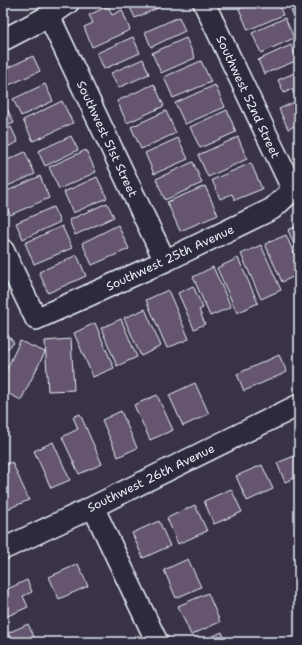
<svg xmlns="http://www.w3.org/2000/svg" width="302" height="645" viewBox="0 0 302 645" font-family="'Shantell Sans',sans-serif">
<style>
.building{fill:#65546f;stroke:#e8f1f8}
.lines{fill:none;stroke-linecap:round;stroke-linejoin:round}
.minor-casing{stroke:#e8f1f8;stroke-width:24}
.minor{stroke:#2f2a3d;stroke-width:21}
.labels{text-anchor:middle;stroke-width:3;stroke-linejoin:round;paint-order:stroke}
.street-label{font-size:12px;fill:#e8f1f8;stroke:#2f2a3d}
</style>
<rect width="100%" height="100%" fill="#3a3247"/>
<filter id="ink" filterUnits="userSpaceOnUse"><feTurbulence type="fractalNoise" baseFrequency=".025" numOctaves="2"/><feDisplacementMap in="SourceGraphic" scale="8" xChannelSelector="R" yChannelSelector="G"/><feConvolveMatrix kernelMatrix="1 2 1 2 8 2 1 2 1" color-interpolation-filters="sRGB"/></filter>
<g filter="url(#ink)">
<path class="building" d="M128,3H169L135,18Z
M252,3H278L283,15L248,30L239,9Z
M288,3H299V4L290,8Z
M108,6L112,15L122,10L130,30L92,47L84,27L93,23L89,15Z
M299,8V28L291,11Z
M179,17L185,31L151,47L145,32Z
M285,18L294,38L261,53L252,33Z
M133,37L140,53L104,69L97,53Z
M186,38L195,58L161,73L152,53Z
M291,45L298,60L264,74L258,60Z
M33,56L40,71L7,86L3,77V70Z
M143,59L149,74L118,88L111,73Z
M201,61L211,82L173,98L164,77Z
M299,71V95L295,97L292,89L284,93L278,80Z
M45,84L53,101L21,116L13,99Z
M154,84L164,106L127,123L117,101Z
M215,85L225,107L185,124L175,103Z
M299,100V124L288,129L279,109Z
M62,101L73,123L33,141L23,120Z
M3,102H4L14,123L3,127Z
M227,110L236,132L200,148L190,127Z
M166,111L176,133L141,149L131,127Z
M11,127L18,142L3,149V131Z
M299,133V145L295,135Z
M71,136L78,150L45,166L38,151Z
M238,137L247,159L208,177L198,155Z
M178,138L188,159L154,174L145,153Z
M86,150L96,172L59,189L49,167Z
M25,152L35,174L3,188V162Z
M193,162L202,183L165,200L156,179Z
M251,163L262,189L235,200L232,194L220,199L212,180Z
M40,176L49,198L10,215L3,198V193Z
M97,177L107,198L73,213L64,192Z
M205,186L218,215L180,231L167,202Z
M107,203L114,217L75,235L69,220Z
M53,207L60,222L23,239L16,223Z
M118,225L129,249L92,265L82,243Z
M299,225V256L288,230Z
M62,226L72,248L34,264L25,243Z
M286,235L299,265V274L282,282L265,244Z
M261,245L281,290L261,299L241,254Z
M77,255L86,276L48,293L39,272Z
M238,258L258,303L237,313L217,268Z
M213,267L231,307L210,316L193,277Z
M193,286L203,308L199,310L205,324L194,329L178,293Z
M168,290L189,339L167,348L146,300Z
M145,309L161,346L141,356L124,318Z
M121,319L137,357L117,366L101,328Z
M95,323L114,368L93,377L74,333Z
M3,329L14,343L3,352Z
M71,339L74,390L48,391L45,341Z
M20,341L45,352L21,400L3,391V377Z
M279,355L287,372L244,391L237,374Z
M195,383L209,414L183,426L169,395Z
M157,395L173,430L150,440L134,405Z
M121,411L137,448L118,457L102,420Z
M80,414L102,464L79,474L62,437L78,429L73,417Z
M53,442L70,480L51,488L34,451Z
M299,454V476L285,482L277,463Z
M12,462L29,500L5,510L3,506V466Z
M262,465L273,489L247,501L236,476Z
M231,489L242,512L214,524L204,501Z
M195,505L207,531L178,544L167,518Z
M159,521L170,546L143,558L132,533Z
M188,559L201,587L176,598L164,570Z
M78,564L88,586L59,599L49,577Z
M27,580L32,592L23,596L28,607L3,618V591Z
M208,593L220,622L191,635L178,606Z
M28,624L35,639L28,642H12L8,633Z
M222,632L226,642H200Z"/>
<g class="lines">
<defs>
<path id="minor" d="M204,3L293,190
M49,16L165,261
M3,40L49,16L68,3
M3,250L36,319L165,261L272,209L293,190L299,187
M93,507L157,642
M3,549L93,507L299,405"/>
</defs>
<use href="#minor" class="minor-casing"/>
<use href="#minor" class="minor"/>
</g>
</g>
<g class="labels">
<g class="street-label">
<text transform="translate(248 97) rotate(65)" y="4">Southwest 52nd Street</text>
<text transform="translate(107 139) rotate(65)" y="4">Southwest 51st Street</text>
<text transform="translate(170 258) rotate(-25)" y="4">Southwest 25th Avenue</text>
<text transform="translate(151 478) rotate(-26)" y="4">Southwest 26th Avenue</text>
</g>
</g>
<rect width="302" height="645" fill="none" stroke="#2f2a3d" stroke-width="16"/>
<rect x="8" y="8" width="286" height="629" fill="none" stroke="#e8f1f8" stroke-width="1.5" filter="url(#ink)"/>
</svg>
